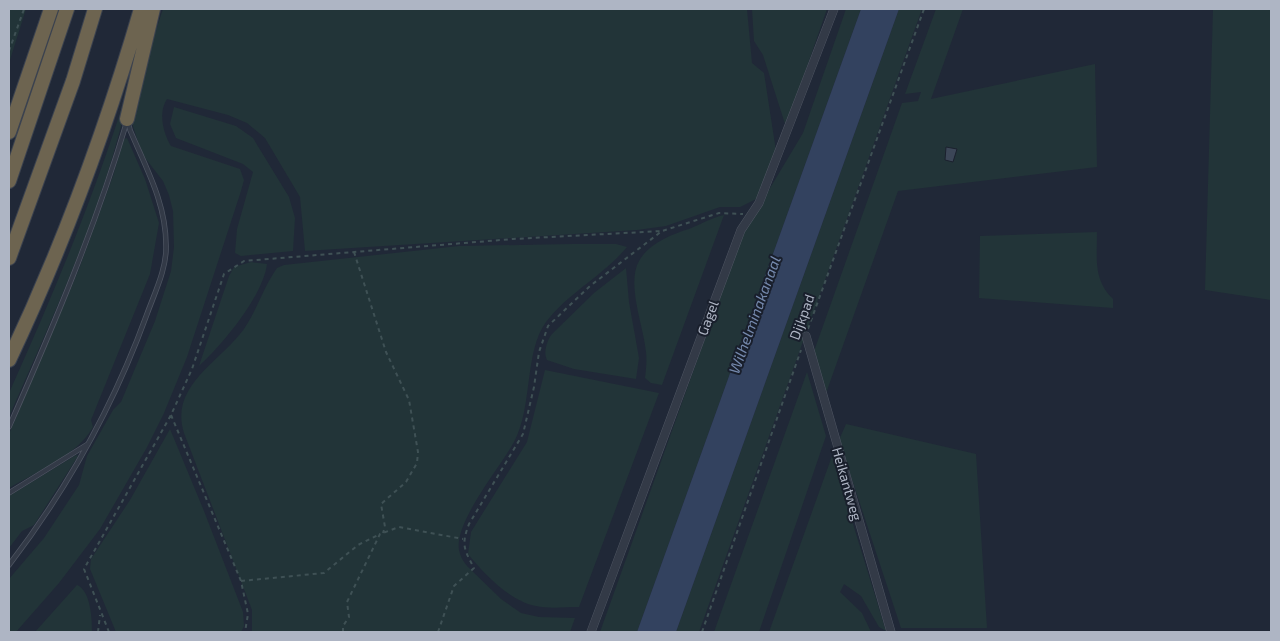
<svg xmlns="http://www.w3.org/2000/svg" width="1280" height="641" viewBox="0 0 1280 641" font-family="'Exo 2',sans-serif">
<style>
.green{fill:#223438}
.water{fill:#33425f}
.building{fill:#3c4657;stroke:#1b212e}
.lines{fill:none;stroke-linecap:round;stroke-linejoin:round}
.service-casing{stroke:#4e5562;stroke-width:5.5}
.minor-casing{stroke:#4e5562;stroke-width:9}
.motorway-casing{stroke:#3b424f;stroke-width:16}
.path{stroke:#3f5155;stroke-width:2;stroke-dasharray:4 4;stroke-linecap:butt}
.service{stroke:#333a47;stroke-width:4}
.minor{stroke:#333a47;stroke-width:8}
.motorway{stroke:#6d6450;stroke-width:14}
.labels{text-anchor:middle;stroke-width:4;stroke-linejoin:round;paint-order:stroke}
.street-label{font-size:14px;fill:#aeb5c4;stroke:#191f2c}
.water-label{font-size:15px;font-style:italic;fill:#7589ad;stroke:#191f2c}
</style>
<rect width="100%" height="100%" fill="#202837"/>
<path class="green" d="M9,9H26L9,63Z
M163,9H747L752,63L764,73L776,151L758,198L740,207H720L666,226L637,230L305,251L300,197L265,138L247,123L228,115L167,99C158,112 163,133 171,146L240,169L244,180L241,191L187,357L164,413L146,449L100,529L59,583L16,632H9V579L44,538L79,485L87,456L113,410L121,402L155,321L171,271L174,247L173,211L169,195L163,181L142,154L131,120L138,83Z
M752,9H827L786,127L763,55L754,41Z
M846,9H861L637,632H600L742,235L803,133Z
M899,9H922L699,632H676Z
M936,9H963L931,99L1095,64L1097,167L898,191L825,396L812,357L902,103L918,101L921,92L905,94Z
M1213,9H1271V300L1205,290Z
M127,91H129C106,204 55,311 9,417V393C53,295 95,195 127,91Z
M174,107L236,126L253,138L289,197L295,218L293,251L241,256L235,253L237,229L253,172L243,164L176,138L170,124Z
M127,138L145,179L159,223L150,274L91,420L93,427C77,456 36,472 9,488V434L79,269L113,176L124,139Z
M724,215L662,385L651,383L645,378C646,370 647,360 646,352C644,327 626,284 639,261C648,244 672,234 689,229C701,224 711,218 724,215Z
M1097,232C1097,258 1093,280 1113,299V308L979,298L980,236Z
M572,244H616L627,247C604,275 568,293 546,322C524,352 533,407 514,442C500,468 454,522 459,550C460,556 463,561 467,566L501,599L521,613L539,617L575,618L570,632H252V610L184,433C169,386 220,362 244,329C257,310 264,286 277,268L284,265L459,246Z
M251,262L267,264C263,296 223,344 199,366L229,276L234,267Z
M626,268L629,302L639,358L636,379L574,369L547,360C543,353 547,340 552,334L594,293Z
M545,370L659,393L579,607C565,607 549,609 536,606C510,601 484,574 468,554L471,532L527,442Z
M807,372L826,436L759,632H714Z
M846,424L976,454L987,628H901L839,440Z
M170,429L204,511L243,612L244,626L241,632H116L90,569L91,559L130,500Z
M76,455L78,456L34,525L22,531L9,548V496Z
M832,456L886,631L879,627L861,596L844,584L840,592L862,613L871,632H769Z
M77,585C91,591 92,619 92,632H35Z"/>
<path class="water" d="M861,9H899L676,632H637Z"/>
<path class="building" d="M946,147L957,149L953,162L945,160Z"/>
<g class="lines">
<defs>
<path id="service" d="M9,427C53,327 96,226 127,121
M9,493L88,444
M9,565C68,488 114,405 147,314C155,292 167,268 166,245C166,203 146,168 130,130L128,121"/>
<path id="minor" d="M806,336L891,632
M591,632L741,230L759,203L834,9"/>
<path id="motorway" d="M127,119L153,9
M9,132L51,9
M9,181L67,9
M9,258L73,81L95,9
M9,360C62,248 106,129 141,9"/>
</defs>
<use href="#service" class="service-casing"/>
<use href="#minor" class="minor-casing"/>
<use href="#motorway" class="motorway-casing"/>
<path class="path" d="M9,51L24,9
M354,252L386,352L409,400L418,452L417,463L406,482L381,504L385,527L383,533
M808,329L924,9
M171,415L241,581L248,614L245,632
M241,581L324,573L358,545L380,534
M98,632L100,615
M109,632L84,569L171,415L192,369L224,274L244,261L513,239L662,231
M343,632V626L349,617L347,602L380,534L399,527L463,539
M438,632L454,586L474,568C464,549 461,545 469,524L523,434L534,387L539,352L548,326L590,286L662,231L719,213L743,214
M702,632L801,350"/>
<use href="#service" class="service"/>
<use href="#minor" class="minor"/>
<use href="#motorway" class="motorway"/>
</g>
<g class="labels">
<g class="street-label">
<text transform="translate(802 317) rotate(-70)" y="5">Dijkpad</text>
<text transform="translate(708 318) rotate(-70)" y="5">Gagel</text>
<text transform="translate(847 484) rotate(74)" y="5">Heikantweg</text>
</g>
<g class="water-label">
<text transform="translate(755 315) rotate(-70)" y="5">Wilhelminakanaal</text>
</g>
</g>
<rect width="1280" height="641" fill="none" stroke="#aeb5c4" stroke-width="20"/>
</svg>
